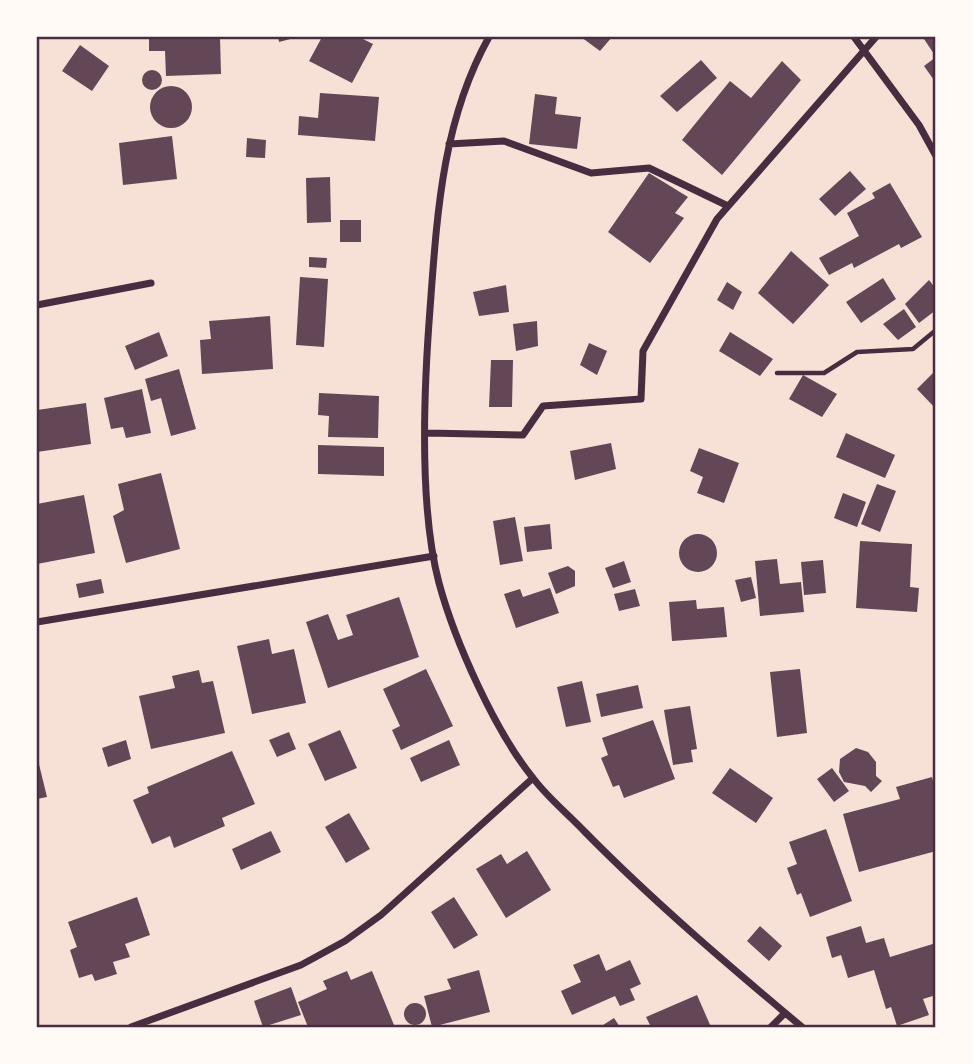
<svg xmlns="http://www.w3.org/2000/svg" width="973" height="1064" viewBox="0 0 973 1064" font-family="'PT Sans Narrow',sans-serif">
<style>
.building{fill:#644757}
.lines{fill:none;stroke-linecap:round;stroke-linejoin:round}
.path{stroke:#4a2c40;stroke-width:4.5}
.minor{stroke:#4a2c40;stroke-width:7}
.neatline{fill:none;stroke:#4a2c40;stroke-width:2.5}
</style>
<rect width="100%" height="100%" fill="#f7e1d7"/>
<path class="building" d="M149,37H220L221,74L166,76L165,51H149Z
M278,37H294V38L279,42Z
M322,37H359L373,44L352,83L309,61Z
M581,37H612L600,51Z
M928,37H936V57L924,39Z
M80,45L109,66L92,91L62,71Z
M936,57V83L924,66Z
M701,60L717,78L677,112L660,96Z
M782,61L801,80L722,175L682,140L730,81L751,98Z
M142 80a10 10 0 1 1 20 0a10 10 0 1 1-20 0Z
M150 107a21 21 0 1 1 42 0a21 21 0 1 1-42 0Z
M320,93L379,97L375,141L298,135L299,116L318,118Z
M535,94L557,97L555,114L581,117L577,149L529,144Z
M172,136L177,179L123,185L119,143Z
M247,138L266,140L265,158L246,157Z
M850,171L866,189L835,216L819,199Z
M649,173L688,197L675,213L684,218L650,263L608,232Z
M330,177L331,222L307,223L306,178Z
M890,183L922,237L901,248L899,244L854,268L852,263L829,275L819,258L859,236L847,213L875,198L872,193Z
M340,220H361V242H340Z
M791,251L829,285L793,324L758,293Z
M309,257L327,258L326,268L309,267Z
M300,277L328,279L324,347L296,345Z
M883,278L896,299L861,323L846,302Z
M929,280L936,289V310L919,323L905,304Z
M727,282L742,292L733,310L717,300Z
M506,285L509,312L479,316L473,292Z
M904,309L916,327L898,340L883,324Z
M270,316L273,369L202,374L200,340L211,339L209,321Z
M537,321L538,346L516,351L513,324Z
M159,332L168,356L135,370L125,346Z
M730,332L773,359L760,376L719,351Z
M589,343L607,351L597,375L580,365Z
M491,360H513L512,407H489Z
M179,369L196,429L171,436L161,398L151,401L145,379Z
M936,370V409L917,389Z
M803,375L837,394L822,417L789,399Z
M142,389L151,433L126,438L123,427L111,429L104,398Z
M319,393L379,396L378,438L328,437L329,416L318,415Z
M86,403L91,444L37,452V410Z
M846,433L895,455L885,478L836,457Z
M611,443L616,469L575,480L570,451Z
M318,445L384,447V476L318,474Z
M699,448L739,463L724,503L697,493L703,477L690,471Z
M161,473L180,549L126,563L113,516L124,510L118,484Z
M877,484L896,491L880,532L861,524Z
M843,493L866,502L857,527L834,518Z
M84,495L95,553L37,564V504Z
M515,517L523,561L500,565L493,521Z
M550,524L552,549L527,552L524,527Z
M679 553a19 19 0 1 1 38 0a19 19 0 1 1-38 0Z
M860,541L912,544L910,587L919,588L917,612L856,608Z
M777,559L780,584L801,582L804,612L760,616L755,561Z
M823,560L826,593L804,595L801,562Z
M624,561L631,582L613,588L605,568Z
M568,566L575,571V586L556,594L548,573Z
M751,577L756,598L741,602L735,580Z
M101,579L104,593L79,598L76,584Z
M550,588L559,613L516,628L504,594L520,589L523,597Z
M635,589L640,606L619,611L614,594Z
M399,597L419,657L328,688L306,622L328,614L338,640L353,635L346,615Z
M696,600L697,609L724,607L727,637L672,641L669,602Z
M269,639L272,654L294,649L306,703L252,714L237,646Z
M426,669L453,726L401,750L392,730L400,726L383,689Z
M800,669L807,733L777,737L770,672Z
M199,670L202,683L213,681L225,733L151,749L139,696L175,688L172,676Z
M582,681L591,722L566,727L557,687Z
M638,685L643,708L601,717L596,694Z
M690,706L697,749L691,750L693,762L673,765L664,710Z
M653,720L675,779L624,798L619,785L613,787L601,758L608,755L602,738Z
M340,730L357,768L325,781L308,744Z
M289,732L296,749L277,757L269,740Z
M126,740L131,759L108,767L102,748Z
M449,740L460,765L421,782L410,758Z
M856,748L868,752L876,762V776L882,781L871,792L865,786L844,782L839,772L840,759Z
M232,751L255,804L222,818L225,826L174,848L170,836L152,844L133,800L149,793L147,787Z
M37,756L47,797L37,799Z
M730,768L773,798L756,823L712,793Z
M832,768L849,791L834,802L817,779Z
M932,777L936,793V851L859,872L843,814L900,799L896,787Z
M349,813L370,849L346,863L325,827Z
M826,829L852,901L810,917L801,893L797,895L787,868L797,864L789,842Z
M271,831L281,852L241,870L232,849Z
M527,851L551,890L506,918L476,869L501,854L507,864Z
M137,897L150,935L125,944L130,957L113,962L117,974L95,981L92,974L79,978L70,950L77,947L68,922Z
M454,897L478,935L454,949L431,912Z
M760,926L782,946L769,961L747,941Z
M861,926L866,943L884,938L890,957L936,943V995L923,999L929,1015L897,1026L891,1007L886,1009L874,970L848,978L841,955L832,958L826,937Z
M599,954L606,971L630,960L641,984L630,989L635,1000L620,1006L615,996L572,1015L561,991L581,982L573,965Z
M479,970L490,1012L432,1027L424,996L451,989L447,979Z
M347,971L351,980L372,971L394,1025L308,1027L298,1002L327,989L323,981Z
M291,987L301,1015L263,1027L254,1001Z
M697,995L711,1027H651L646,1017Z
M404 1014a11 11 0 1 1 22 0a11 11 0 1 1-22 0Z
M614,1018L620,1027H600Z"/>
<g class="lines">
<path class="path" d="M777,373H824L857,352L913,349L936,330"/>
<path class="minor" d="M489,37C442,121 437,215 430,309C424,387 419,508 439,583C455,642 495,731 533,778C548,798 568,814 585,832C653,901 728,965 802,1027
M854,37L919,125L936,156
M449,144L504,141L591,173L649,168L728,206
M37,305L151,283
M427,433L523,435L543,406L641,399L643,351L717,219L876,37
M37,622L434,556
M131,1027L301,965L345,941L381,915L533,778
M771,1027L785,1013"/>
</g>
<rect width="973" height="1064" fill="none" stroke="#fffaf5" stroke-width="77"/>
<rect x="38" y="38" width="896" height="988" class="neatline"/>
</svg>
